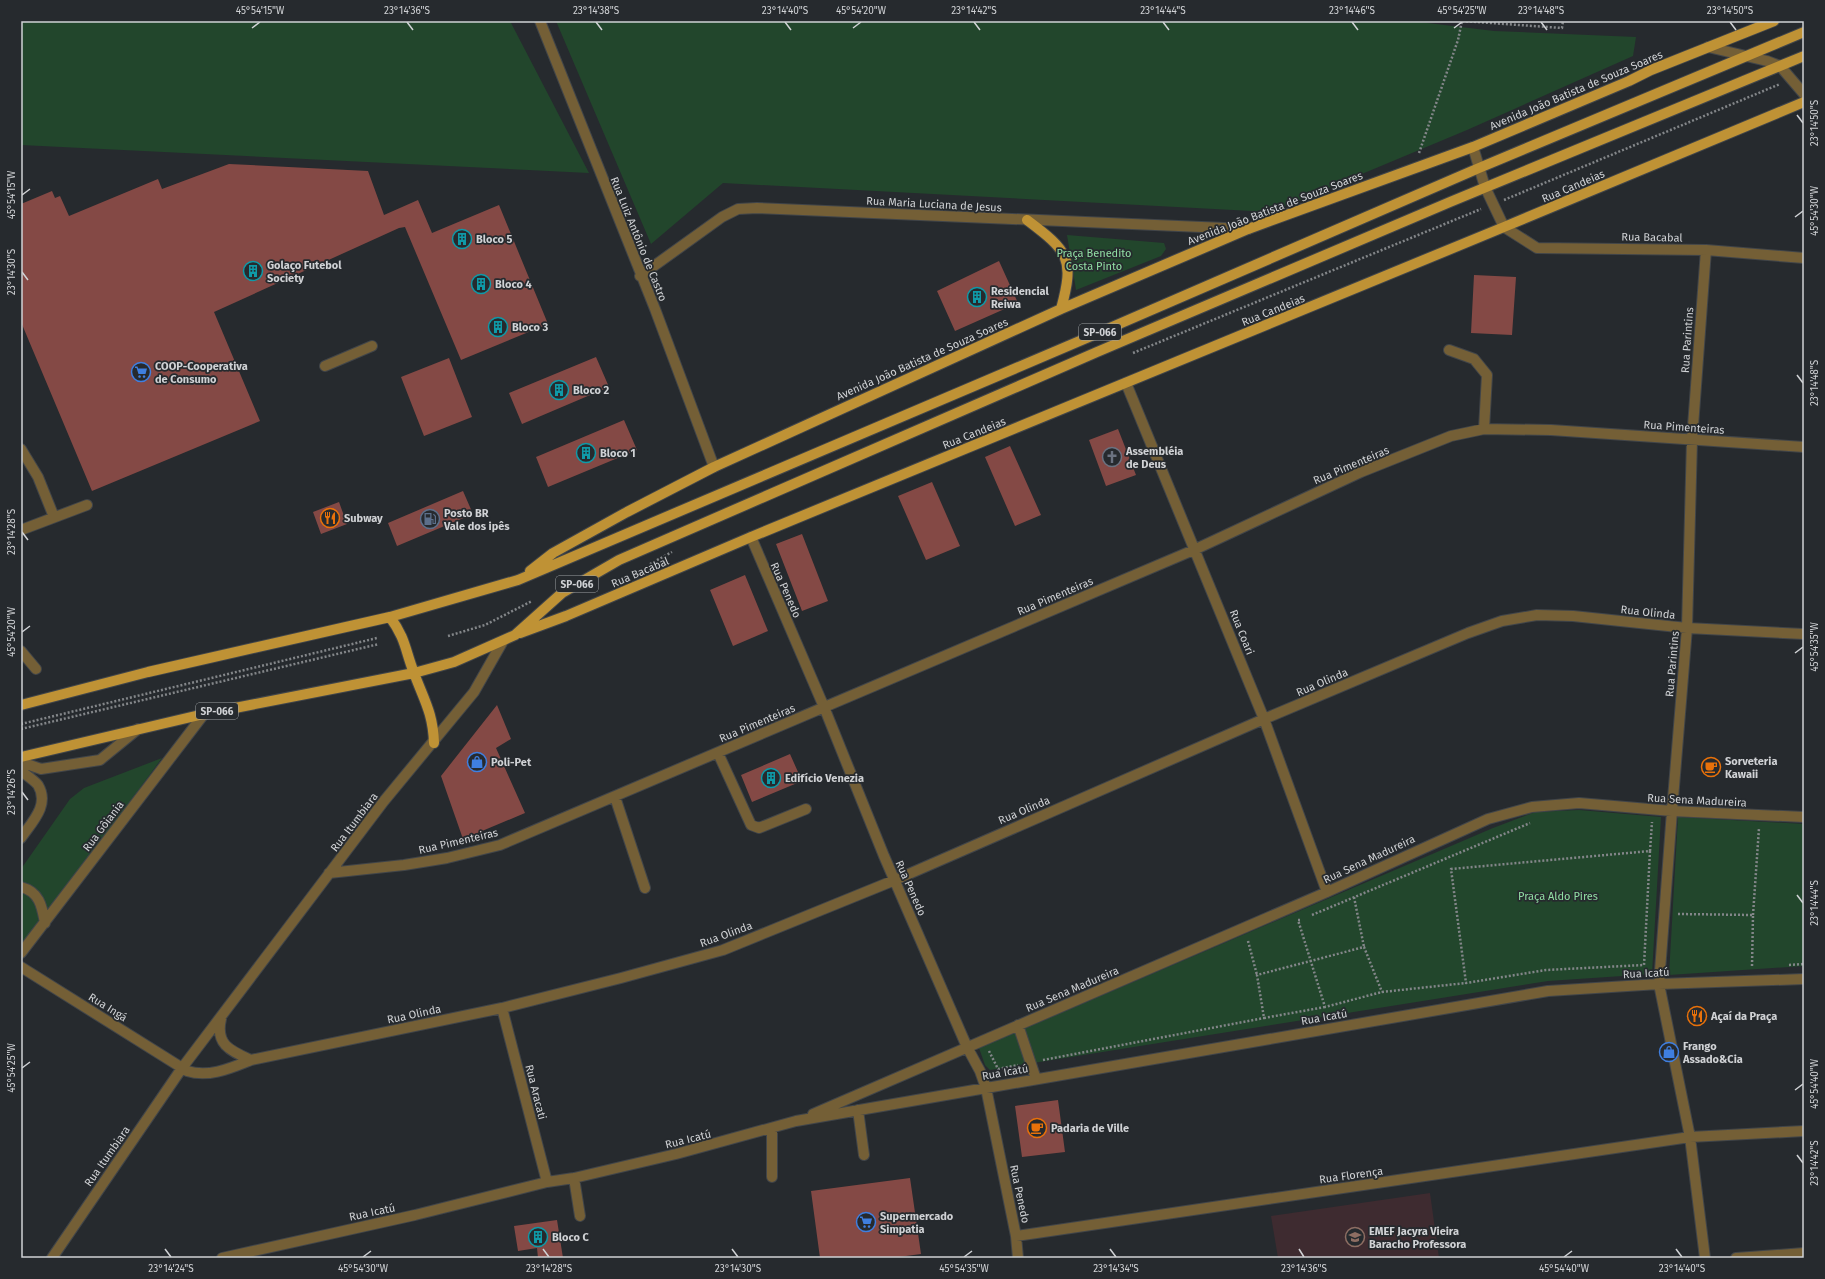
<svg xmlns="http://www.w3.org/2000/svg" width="1825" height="1279" viewBox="0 0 1825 1279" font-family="'Fira Sans',sans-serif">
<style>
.education{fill:#3e2b30}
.green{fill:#22462c}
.building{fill:#844945}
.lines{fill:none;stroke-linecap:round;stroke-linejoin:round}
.minor-casing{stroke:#414549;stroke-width:12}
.major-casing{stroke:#414549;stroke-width:12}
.path{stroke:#838689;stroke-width:2.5;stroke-dasharray:2 2;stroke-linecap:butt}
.minor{stroke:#745f36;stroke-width:10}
.major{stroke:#bf9235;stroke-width:10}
.ticks{fill:none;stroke:#d0d2d5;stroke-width:1.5}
.labels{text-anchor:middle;stroke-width:3.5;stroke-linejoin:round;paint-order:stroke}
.shield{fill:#262a2e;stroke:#9da0a3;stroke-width:1}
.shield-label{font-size:10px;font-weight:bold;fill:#d0d2d5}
.street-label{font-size:11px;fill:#d0d2d5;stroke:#262a2e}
.poi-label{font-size:11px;font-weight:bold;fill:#d0d2d5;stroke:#262a2e;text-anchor:start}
.park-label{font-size:11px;fill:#91dea4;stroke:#262a2e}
.neatline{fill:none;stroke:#d0d2d5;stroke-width:1.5}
.ticks-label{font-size:10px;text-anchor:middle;fill:#d0d2d5}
</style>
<rect width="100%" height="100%" fill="#262a2e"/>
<path class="education" d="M1430,1193L1439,1258H1278L1271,1216Z"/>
<path class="green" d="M21,21H510L589,173L21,145Z
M556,21H1411L1494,31L1636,37L1633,56L1467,130L1271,212L723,183L651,244Z
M1067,235L1164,243L1166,249L1161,256L1076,290Z
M162,758L21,950V869L70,799L84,788Z
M1579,810L1661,817L1652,974L1548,981L990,1070L985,1065L979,1048L1493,828L1535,812Z
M1678,817L1804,824V966L1669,975Z"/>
<path class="building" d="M229,164L368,171L384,215L418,200L432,233L499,205L548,324L461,360L405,227L399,228L214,312L260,421L92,491L21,322V204L52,191L55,198L60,196L69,216L158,179L162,189Z
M999,261L1018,303L955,331L937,291Z
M1474,275L1516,277L1512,335L1471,333Z
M596,357L609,387L522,424L509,393Z
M449,358L472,417L424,436L401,377Z
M624,420L637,450L548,487L536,457Z
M1118,429L1136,475L1106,486L1089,440Z
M1010,446L1041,515L1015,526L985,457Z
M932,482L960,546L926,560L898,496Z
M463,491L473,514L397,546L388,523Z
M339,502L347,524L321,534L313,512Z
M802,534L828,601L802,611L776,544Z
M745,575L768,631L733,646L710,590Z
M497,705L511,739L496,748L525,813L463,839L441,776Z
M790,754L802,781L752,802L741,775Z
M1058,1100L1065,1152L1022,1157L1015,1106Z
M910,1178L921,1254L891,1258H820L811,1191Z
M557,1220L563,1258H538L537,1248L518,1251L514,1226Z"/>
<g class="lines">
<defs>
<path id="minor" d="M540,21L655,309L714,467
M1708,47L1767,61L1780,66L1804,94
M1473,147L1485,187L1504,227L1537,248L1706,250L1804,258
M640,276L722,217L738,209L757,208L1248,229
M1449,350L1474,359L1487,375L1484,429
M325,366L372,346
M1126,383L1264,719L1327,892
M21,449L38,477L54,517
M21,530L87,505
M751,537L824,707L884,856L967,1047L980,1071L986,1088L1016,1236L1018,1258
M21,651L36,669
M718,753L751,825L759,828L806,809
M21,762L41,769L100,760L138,729
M21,771C26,775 34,780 38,785C50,805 32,822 21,838
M615,797L645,888
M329,873L404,865L447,858L500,845L1196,549L1361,472L1451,436L1484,429L1551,430L1804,447
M21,887C40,892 42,907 45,923
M21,953L204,714
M21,967L187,1071C209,1078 231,1068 251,1060L502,1008L621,978L723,950L895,880L1264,719L1468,633L1502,621L1537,615L1573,616L1687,628L1804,634
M502,1008L547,1182
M221,1019C215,1045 231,1051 251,1060
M1018,1025L1036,1079
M858,1110L864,1155
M813,1114L1327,892L1488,819L1532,807L1579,803L1672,811L1804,817
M772,1177V1130
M574,1178L580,1216
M1016,1236L1690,1137L1804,1131
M52,1258L182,1068L384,801L474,692L503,641
M222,1258L415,1215L547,1182L574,1178L676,1154L796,1121L986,1088L1548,991L1659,984L1804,979
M1705,1258L1690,1137L1659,984L1672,811L1687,628L1692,440L1706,250
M1736,1258L1804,1253"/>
<path id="major" d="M1027,220C1068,251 1075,258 1061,309
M530,571L553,553L627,512L714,467L1061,309L1248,229L1473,147L1629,81L1651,70L1774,21
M390,617C406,639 405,650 414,673C424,700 433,713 434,743
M520,633L566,616L751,537L1504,227L1804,102
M21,705L148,672L390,617L518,580L1089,337L1479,168L1804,32
M21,757L204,714L414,673L454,662L515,635L562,593L619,560L1097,352L1450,202L1804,56"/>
</defs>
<use href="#minor" class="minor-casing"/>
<use href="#major" class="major-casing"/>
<path class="path" d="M1462,21L1562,28L1563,21
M1419,153L1458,40L1462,21
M1504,200L1780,84
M1133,353L1481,209
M650,564L672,552
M448,636L485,625L532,601
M21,724L377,638
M21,729L379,644
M1650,851L1652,822
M1650,851L1644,965L1546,970L1466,983L1451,869Z
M1354,897L1364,947
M1678,914L1753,915L1752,966
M1312,915L1530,823
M1753,915L1759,828
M1300,920H1298L1325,1007L1382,992L1466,983
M1248,941L1257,975
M1789,965L1804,964
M1325,1007L1264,1018L1257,975L1364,947L1382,992
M989,1051L998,1069L1018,1065
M1043,1060L1264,1018"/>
<use href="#minor" class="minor"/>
<use href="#major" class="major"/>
</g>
<path class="ticks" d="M407,22L413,30M596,22L602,30M785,22L791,30M974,22L980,30M1163,22L1169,30M1352,22L1358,30M1541,22L1547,30M1730,22L1736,30M252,28L260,22M853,28L861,22M1454,28L1462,22M1797,115L1803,123M22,195L30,189M1795,217L1803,211M22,272L28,280M1797,375L1803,383M22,532L28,540M22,632L30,626M1795,653L1803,647M22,792L28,800M1797,895L1803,903M22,1068L30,1062M1795,1090L1803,1084M1797,1155L1803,1163M165,1249L171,1257M543,1249L549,1257M732,1249L738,1257M1110,1249L1116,1257M1299,1249L1304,1257M1676,1249L1682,1257M363,1257L371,1251M964,1257L972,1251M1564,1257L1572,1251"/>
<defs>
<symbol id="building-ring" viewBox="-11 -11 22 22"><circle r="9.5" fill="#262a2e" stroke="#0f9aa8" stroke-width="1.5"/><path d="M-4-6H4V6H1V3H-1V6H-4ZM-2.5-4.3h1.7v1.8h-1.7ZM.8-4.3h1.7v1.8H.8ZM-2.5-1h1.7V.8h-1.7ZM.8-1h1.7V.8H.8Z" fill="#0f9aa8"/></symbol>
<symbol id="supermarket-ring" viewBox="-11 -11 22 22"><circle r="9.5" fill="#262a2e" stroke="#3f7fe0" stroke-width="1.5"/><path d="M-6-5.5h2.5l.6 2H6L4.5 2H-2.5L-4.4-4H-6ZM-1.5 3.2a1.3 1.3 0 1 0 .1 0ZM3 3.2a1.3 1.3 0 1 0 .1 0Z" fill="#3f7fe0"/></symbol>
<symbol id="church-ring" viewBox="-11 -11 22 22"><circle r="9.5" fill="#262a2e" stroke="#6b7280" stroke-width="1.5"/><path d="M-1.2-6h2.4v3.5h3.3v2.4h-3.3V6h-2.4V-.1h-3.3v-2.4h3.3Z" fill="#6b7280"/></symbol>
<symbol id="restaurant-ring" viewBox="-11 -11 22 22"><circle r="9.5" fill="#262a2e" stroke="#e8710a" stroke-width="1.5"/><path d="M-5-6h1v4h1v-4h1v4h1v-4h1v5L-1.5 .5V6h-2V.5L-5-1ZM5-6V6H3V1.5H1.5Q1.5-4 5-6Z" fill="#e8710a"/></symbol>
<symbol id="fuel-ring" viewBox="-11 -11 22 22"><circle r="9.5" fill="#262a2e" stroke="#5c6f8a" stroke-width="1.5"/><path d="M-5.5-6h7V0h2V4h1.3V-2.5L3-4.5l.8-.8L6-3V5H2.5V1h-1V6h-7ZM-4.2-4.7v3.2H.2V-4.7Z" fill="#5c6f8a"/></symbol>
<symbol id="shop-ring" viewBox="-11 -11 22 22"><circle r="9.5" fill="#262a2e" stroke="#3f7fe0" stroke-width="1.5"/><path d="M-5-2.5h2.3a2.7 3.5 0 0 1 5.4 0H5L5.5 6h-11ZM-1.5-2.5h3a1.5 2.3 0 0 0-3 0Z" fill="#3f7fe0"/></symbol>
<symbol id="cafe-ring" viewBox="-11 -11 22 22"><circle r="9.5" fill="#262a2e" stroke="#e8710a" stroke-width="1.5"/><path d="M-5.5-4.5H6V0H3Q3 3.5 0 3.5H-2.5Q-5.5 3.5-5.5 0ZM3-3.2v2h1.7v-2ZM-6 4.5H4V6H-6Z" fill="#e8710a"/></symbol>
<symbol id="school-ring" viewBox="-11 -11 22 22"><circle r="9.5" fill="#262a2e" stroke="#8d6e63" stroke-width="1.5"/><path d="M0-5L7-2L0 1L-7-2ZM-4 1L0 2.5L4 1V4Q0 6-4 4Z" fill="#8d6e63"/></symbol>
</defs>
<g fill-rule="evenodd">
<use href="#building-ring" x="451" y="228" width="22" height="22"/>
<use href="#building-ring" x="242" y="260" width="22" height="22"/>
<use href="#building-ring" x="470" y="273" width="22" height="22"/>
<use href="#building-ring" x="966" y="286" width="22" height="22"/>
<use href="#building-ring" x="487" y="316" width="22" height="22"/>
<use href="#supermarket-ring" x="130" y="361" width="22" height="22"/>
<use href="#building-ring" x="548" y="379" width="22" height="22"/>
<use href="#building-ring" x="575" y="442" width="22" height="22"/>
<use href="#church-ring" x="1101" y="446" width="22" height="22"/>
<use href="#restaurant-ring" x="319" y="507" width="22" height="22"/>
<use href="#fuel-ring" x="419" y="508" width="22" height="22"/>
<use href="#shop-ring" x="466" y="751" width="22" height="22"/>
<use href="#cafe-ring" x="1700" y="756" width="22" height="22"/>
<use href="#building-ring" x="760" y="767" width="22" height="22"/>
<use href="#restaurant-ring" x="1686" y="1005" width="22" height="22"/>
<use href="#shop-ring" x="1658" y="1041" width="22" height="22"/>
<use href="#cafe-ring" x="1026" y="1117" width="22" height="22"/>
<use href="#supermarket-ring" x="855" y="1211" width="22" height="22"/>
<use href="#building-ring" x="527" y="1226" width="22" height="22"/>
<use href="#school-ring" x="1344" y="1226" width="22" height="22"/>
</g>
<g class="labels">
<g class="shield">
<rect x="1079" y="324" width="42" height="16" rx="3"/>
<rect x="556" y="576" width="42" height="16" rx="3"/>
<rect x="196" y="703" width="42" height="16" rx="3"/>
</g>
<g class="shield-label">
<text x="1100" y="336">SP-066</text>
<text x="577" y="588">SP-066</text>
<text x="217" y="715">SP-066</text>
</g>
<g class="street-label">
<text transform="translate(1576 90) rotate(-23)" y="4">Avenida João Batista de Souza Soares</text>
<text transform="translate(1573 186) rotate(-23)" y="4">Rua Candeias</text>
<text transform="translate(934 204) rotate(3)" y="4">Rua Maria Luciana de Jesus</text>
<text transform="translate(1275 208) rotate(-21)" y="4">Avenida João Batista de Souza Soares</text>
<text transform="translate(1652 237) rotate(1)" y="4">Rua Bacabal</text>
<text transform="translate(639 239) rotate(68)" y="4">Rua Luiz Antônio de Castro</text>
<text transform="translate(1273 310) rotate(-22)" y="4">Rua Candeias</text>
<text transform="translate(1687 340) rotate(-86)" y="4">Rua Parintins</text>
<text transform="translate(922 359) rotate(-24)" y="4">Avenida João Batista de Souza Soares</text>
<text transform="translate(1684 427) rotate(4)" y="4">Rua Pimenteiras</text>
<text transform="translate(974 433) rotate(-22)" y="4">Rua Candeias</text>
<text transform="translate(1351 465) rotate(-23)" y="4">Rua Pimenteiras</text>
<text transform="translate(640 572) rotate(-23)" y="4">Rua Bacabal</text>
<text transform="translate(786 590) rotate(66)" y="4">Rua Penedo</text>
<text transform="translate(1055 596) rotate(-23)" y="4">Rua Pimenteiras</text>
<text transform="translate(1648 612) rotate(6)" y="4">Rua Olinda</text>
<text transform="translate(1242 632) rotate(68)" y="4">Rua Coari</text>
<text transform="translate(1672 664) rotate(-85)" y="4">Rua Parintins</text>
<text transform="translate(1322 682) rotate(-23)" y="4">Rua Olinda</text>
<text transform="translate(757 723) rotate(-23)" y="4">Rua Pimenteiras</text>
<text transform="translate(1697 800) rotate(3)" y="4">Rua Sena Madureira</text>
<text transform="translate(1024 810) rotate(-23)" y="4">Rua Olinda</text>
<text transform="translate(354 822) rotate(-53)" y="4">Rua Itumbiara</text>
<text transform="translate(103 826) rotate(-53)" y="4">Rua Gôiania</text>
<text transform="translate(458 841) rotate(-13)" y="4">Rua Pimenteiras</text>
<text transform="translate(1369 859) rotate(-25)" y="4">Rua Sena Madureira</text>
<text transform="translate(911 888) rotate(66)" y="4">Rua Penedo</text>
<text transform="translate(726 934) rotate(-20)" y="4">Rua Olinda</text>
<text transform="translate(1646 973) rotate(-3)" y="4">Rua Icatú</text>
<text transform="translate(1072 989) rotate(-23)" y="4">Rua Sena Madureira</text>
<text transform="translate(108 1007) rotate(32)" y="4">Rua Ingá</text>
<text transform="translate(414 1014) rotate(-12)" y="4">Rua Olinda</text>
<text transform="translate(1324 1017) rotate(-10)" y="4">Rua Icatú</text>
<text transform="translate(1005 1072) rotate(-10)" y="4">Rua Icatú</text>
<text transform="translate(536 1092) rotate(76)" y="4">Rua Aracati</text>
<text transform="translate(688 1139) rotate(-14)" y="4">Rua Icatú</text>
<text transform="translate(107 1156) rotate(-55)" y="4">Rua Itumbiara</text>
<text transform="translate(1351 1175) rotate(-8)" y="4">Rua Florença</text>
<text transform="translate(1020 1194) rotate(78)" y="4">Rua Penedo</text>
<text transform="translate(372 1212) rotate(-12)" y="4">Rua Icatú</text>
</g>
<g class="poi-label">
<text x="476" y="243">Bloco 5</text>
<text x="267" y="269">Golaço Futebol<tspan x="267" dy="13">Society</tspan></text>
<text x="495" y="288">Bloco 4</text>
<text x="991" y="295">Residencial<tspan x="991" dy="13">Reiwa</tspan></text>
<text x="512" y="331">Bloco 3</text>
<text x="155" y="370">COOP-Cooperativa<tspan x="155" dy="13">de Consumo</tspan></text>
<text x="573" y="394">Bloco 2</text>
<text x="1126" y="455">Assembléia<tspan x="1126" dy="13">de Deus</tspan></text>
<text x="600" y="457">Bloco 1</text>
<text x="444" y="517">Posto BR<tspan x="444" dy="13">Vale dos ipês</tspan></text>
<text x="344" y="522">Subway</text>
<text x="1725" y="765">Sorveteria<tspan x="1725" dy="13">Kawaii</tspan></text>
<text x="491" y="766">Poli-Pet</text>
<text x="785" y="782">Edifício Venezia</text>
<text x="1711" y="1020">Açaí da Praça</text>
<text x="1683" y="1050">Frango<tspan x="1683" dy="13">Assado&amp;Cia</tspan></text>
<text x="1051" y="1132">Padaria de Ville</text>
<text x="880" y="1220">Supermercado<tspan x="880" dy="13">Simpatia</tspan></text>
<text x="1369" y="1235">EMEF Jacyra Vieira<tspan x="1369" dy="13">Baracho Professora</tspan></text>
<text x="552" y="1241">Bloco C</text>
</g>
<g class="park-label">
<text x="1094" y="257">Praça Benedito<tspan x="1094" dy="13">Costa Pinto</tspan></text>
<text x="1558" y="900">Praça Aldo Pires</text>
</g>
</g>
<rect width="1825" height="1279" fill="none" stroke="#262a2e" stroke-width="44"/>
<rect x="22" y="22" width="1781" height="1235" class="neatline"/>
<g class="ticks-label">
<text x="260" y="14">45°54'15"W</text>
<text x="407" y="14">23°14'36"S</text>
<text x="596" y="14">23°14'38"S</text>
<text x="785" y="14">23°14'40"S</text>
<text x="861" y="14">45°54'20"W</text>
<text x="974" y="14">23°14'42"S</text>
<text x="1163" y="14">23°14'44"S</text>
<text x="1352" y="14">23°14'46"S</text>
<text x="1462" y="14">45°54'25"W</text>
<text x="1541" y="14">23°14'48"S</text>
<text x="1730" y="14">23°14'50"S</text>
<text transform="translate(1814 123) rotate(-90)" y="4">23°14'50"S</text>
<text transform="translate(11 195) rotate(-90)" y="4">45°54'15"W</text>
<text transform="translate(1814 211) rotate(-90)" y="4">45°54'30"W</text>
<text transform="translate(11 272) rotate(-90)" y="4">23°14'30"S</text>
<text transform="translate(1814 383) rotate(-90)" y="4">23°14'48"S</text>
<text transform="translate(11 532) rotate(-90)" y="4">23°14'28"S</text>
<text transform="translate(11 632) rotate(-90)" y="4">45°54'20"W</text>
<text transform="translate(1814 647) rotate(-90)" y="4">45°54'35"W</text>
<text transform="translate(11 792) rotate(-90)" y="4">23°14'26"S</text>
<text transform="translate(1814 903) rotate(-90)" y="4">23°14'44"S</text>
<text transform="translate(11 1068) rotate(-90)" y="4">45°54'25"W</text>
<text transform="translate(1814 1084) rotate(-90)" y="4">45°54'40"W</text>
<text transform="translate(1814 1163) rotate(-90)" y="4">23°14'42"S</text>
<text x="171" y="1272">23°14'24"S</text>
<text x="363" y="1272">45°54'30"W</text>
<text x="549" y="1272">23°14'28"S</text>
<text x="738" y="1272">23°14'30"S</text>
<text x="964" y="1272">45°54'35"W</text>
<text x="1116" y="1272">23°14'34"S</text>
<text x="1304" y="1272">23°14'36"S</text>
<text x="1564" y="1272">45°54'40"W</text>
<text x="1682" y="1272">23°14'40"S</text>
</g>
</svg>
